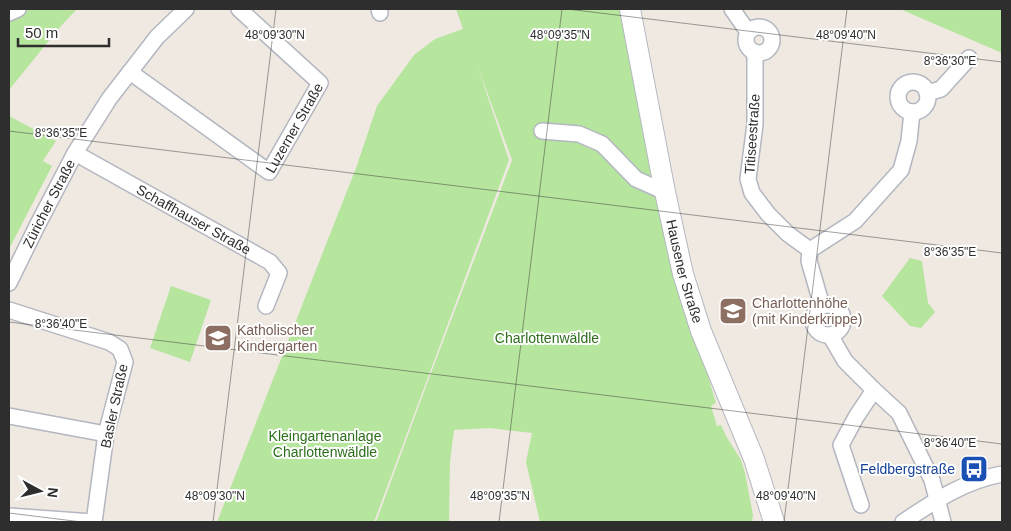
<svg xmlns="http://www.w3.org/2000/svg" width="1011" height="531" viewBox="0 0 1011 531" font-family="Helvetica,sans-serif">
<style>
.green{fill:#b6e59e}
.lines{fill:none;stroke-linecap:round;stroke-linejoin:round}
.minor-casing{stroke:#b4b7c1;stroke-width:18}
.secondary-casing{stroke:#b4b7c1;stroke-width:22}
.minor{stroke:#fff;stroke-width:15}
.secondary{stroke:#fff;stroke-width:20}
.ticks{fill:none;stroke:#2e2e2e;stroke-width:1;stroke-opacity:0.45}
.labels{text-anchor:middle;stroke-width:4;stroke-linejoin:round;paint-order:stroke}
.street-label{font-size:14px;fill:#2e2e2e;stroke:#fff}
.education-label{font-size:14px;fill:#785e54;stroke:#fff;text-anchor:start}
.park-label{font-size:14px;fill:#2c6e1b;stroke:#fff}
.transit-label{font-size:14px;fill:#164399;stroke:#fff;text-anchor:end}
.ticks-label{font-size:12px;text-anchor:middle;fill:#2e2e2e;stroke:#fff;stroke-width:4;stroke-linejoin:round;paint-order:stroke}
</style>
<rect width="100%" height="100%" fill="#efe9e1"/>
<path class="green" d="M28,9H77L60,27L9,90V18Z
M456,9H623L702,356L716,403L711,406L717,426L721,425L726,436L741,460L745,473L753,515L752,522H540L526,462L532,433L490,428L454,430L450,462L449,522H376L428,381L512,160L476,62L509,160L374,522H217L356,168L377,106L414,55L435,39L463,29Z
M900,9H1002V53Z
M9,116L56,141L43,161L52,166L9,249Z
M910,258L922,261L928,303L935,312L921,328L910,326L882,296Z
M171,286L211,300L190,362L150,348Z"/>
<g class="lines">
<defs>
<g id="minor">
<path d="M379,9L380,13"/>
<path d="M732,9L748,32"/>
<path d="M9,13L18,9"/>
<circle cx="759" cy="40" r="13"/>
<path d="M755,52V124L748,179L752,193L768,214L788,234L810,250L809,261L822,306"/>
<path id="s1" d="M130,72L269,172L320,83L239,9"/>
<circle cx="913" cy="97" r="15"/>
<path d="M927,93L941,89L969,58"/>
<path d="M542,131L579,134L602,144L636,179L665,192"/>
<path id="s2" d="M75,153L270,262L279,273L266,306"/>
<path d="M810,250L855,221L901,170L909,141L912,112"/>
<path id="s3" d="M9,283L37,226L75,153L109,99L157,37L186,9"/>
<circle cx="828" cy="320" r="15"/>
<path d="M9,310L109,342L120,349L125,362L106,434L94,522"/>
<path d="M830,335L845,361L874,390L899,413L932,480L943,522"/>
<path d="M9,416L106,434"/>
<path d="M861,505L841,445L856,417L874,390"/>
<path d="M9,516L93,522"/>
<path d="M903,522C935,501 964,481 1002,474"/>
</g>
<g id="secondary">
<path id="s4" d="M630,9L665,192L683,274L701,331L754,459L774,522"/>
</g>
</defs>
<use href="#minor" class="minor-casing"/>
<use href="#secondary" class="secondary-casing"/>
<use href="#minor" class="minor"/>
<use href="#secondary" class="secondary"/>
</g>
<path class="ticks" d="M567,9L1002,62M9,131L1002,253M9,322L1002,444M9,513L82,522M213,522L276,9M499,522L562,9M784,522L847,9"/>
<defs>
<symbol id="school-square" viewBox="-11 -11 22 22"><rect x="-9" y="-9" width="18" height="18" rx="4" fill="#8d6e63" stroke="#fff"/><path d="M0-5L7-2L0 1L-7-2ZM-4 1L0 2.5L4 1V4Q0 6-4 4Z" fill="#fff"/></symbol>
<symbol id="bus-square" viewBox="-11 -11 22 22"><rect x="-9" y="-9" width="18" height="18" rx="4" fill="#1a4fb4" stroke="#fff"/><path d="M-5-6H5V4H4V6H2V4H-2V6H-4V4H-5ZM-3.5-4V0h7V-4ZM-3.5 1.2v1.5H-2V1.2ZM2 1.2v1.5H3.5V1.2Z" fill="#fff"/></symbol>
</defs>
<g fill-rule="evenodd">
<use href="#school-square" x="717" y="295" width="32" height="32"/>
<use href="#school-square" x="202" y="322" width="32" height="32"/>
<use href="#bus-square" x="958" y="453" width="32" height="32"/>
</g>
<g class="labels">
<g class="street-label">
<text dy="5" stroke="none"><textPath href="#s1" startOffset="222">Luzerner Straße</textPath></text>
<text transform="translate(752 134) rotate(-86)" y="5">Titiseestraße</text>
<text dy="5" stroke="none"><textPath href="#s3" startOffset="89">Züricher Straße</textPath></text>
<text dy="5" stroke="none"><textPath href="#s2" startOffset="136">Schaffhauser Straße</textPath></text>
<text dy="5" stroke="none"><textPath href="#s4" startOffset="268">Hausener Straße</textPath></text>
<text transform="translate(114 406) rotate(-78)" y="5">Basler Straße</text>
</g>
<g class="education-label">
<text x="752" y="308">Charlottenhöhe<tspan x="752" dy="16">(mit Kinderkrippe)</tspan></text>
<text x="237" y="335">Katholischer<tspan x="237" dy="16">Kindergarten</tspan></text>
</g>
<g class="park-label">
<text x="547" y="343">Charlottenwäldle</text>
<text x="325" y="441">Kleingartenanlage<tspan x="325" dy="16">Charlottenwäldle</tspan></text>
</g>
<g class="transit-label">
<text x="955" y="474">Feldbergstraße</text>
</g>
</g>
<g class="ticks-label">
<text x="275" y="39">48°09'30"N</text>
<text x="560" y="39">48°09'35"N</text>
<text x="846" y="39">48°09'40"N</text>
<text x="950" y="65">8°36'30"E</text>
<text x="61" y="137">8°36'35"E</text>
<text x="950" y="256">8°36'35"E</text>
<text x="61" y="328">8°36'40"E</text>
<text x="950" y="447">8°36'40"E</text>
<text x="215" y="500">48°09'30"N</text>
<text x="500" y="500">48°09'35"N</text>
<text x="786" y="500">48°09'40"N</text>
</g>
<rect width="1011" height="531" fill="none" stroke="#2e2e2e" stroke-width="20"/>
<g transform="translate(40 491) rotate(97)" stroke="#ffffff" stroke-width="4" paint-order="stroke">
<path d="M0-4L9 19L0 12L-9 19Z" fill="#2e2e2e"/>
<text y="-8" font-size="14" font-weight="bold" text-anchor="middle" fill="#2e2e2e">N</text>
</g>
<path d="M18 38v8h91v-8" fill="none" stroke="#2e2e2e" stroke-width="2.5"/>
<text x="25" y="38" font-size="15" fill="#2e2e2e" stroke="#ffffff" stroke-width="4" paint-order="stroke">50 m</text>
</svg>
